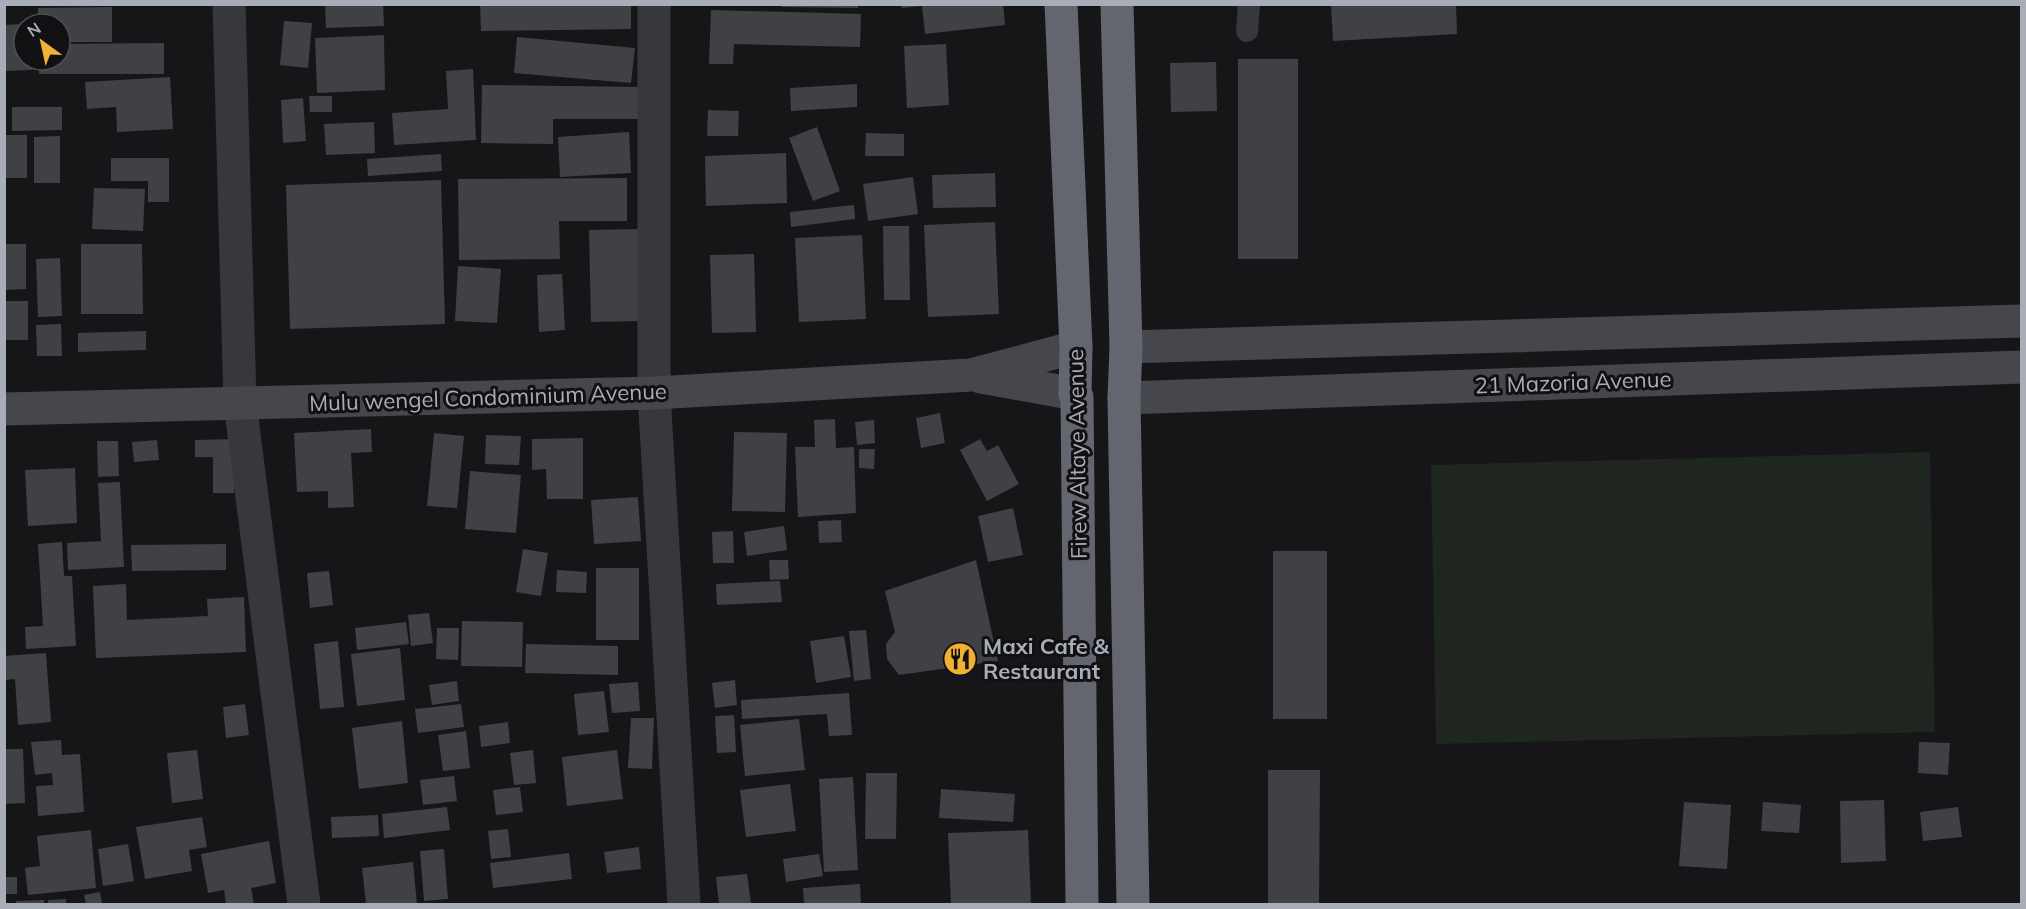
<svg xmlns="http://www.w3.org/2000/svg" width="2026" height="909" viewBox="0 0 2026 909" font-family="Mulish,sans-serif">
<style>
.green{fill:#1e261f}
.building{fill:#404145}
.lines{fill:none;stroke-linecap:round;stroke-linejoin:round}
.lane{stroke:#37383d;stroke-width:22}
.street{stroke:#37383d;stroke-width:33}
.secondary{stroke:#45474d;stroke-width:33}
.highway{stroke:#63666e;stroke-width:33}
.labels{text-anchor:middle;stroke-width:6;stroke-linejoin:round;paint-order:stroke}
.street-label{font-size:22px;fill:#a8adb8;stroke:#111113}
.poi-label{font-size:22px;font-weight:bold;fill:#a8adb8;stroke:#111113;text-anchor:start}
</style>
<rect width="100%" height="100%" fill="#161618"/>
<path class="green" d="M1930,452L1935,732L1436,744L1431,465Z"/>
<path class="building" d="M325,4H383L384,26L326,28Z
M480,4H631V29L481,31Z
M782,4H858V8L782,7Z
M901,4H1003L1005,25L925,34L922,6L902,8Z
M1331,4H1456L1457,34L1333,41Z
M112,7V42H60V24H38V8Z
M711,10L861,14L860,47L734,44L733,64H709Z
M284,21L312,23L308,68L280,65Z
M24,24V60H32V70L4,71V25Z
M384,35L385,90L317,93L315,38Z
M517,37L635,48L631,83L514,73Z
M164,43V74H39V60H60V44Z
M946,44L949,105L907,108L904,46Z
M1238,59H1298V259H1238Z
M1216,62L1217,111L1171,112L1170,63Z
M473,69L476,140L394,145L392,113L448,109L446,71Z
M170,77L173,129L117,132L116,107L87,109L85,82Z
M857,84V107L791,111L790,88Z
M482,85L643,87V119H553V144L481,143Z
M309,96H332V112H310Z
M303,98L306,141L283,143L281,100Z
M12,107H62V130L12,131Z
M708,110L739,111L738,136H707Z
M374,122L375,153L326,155L324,124Z
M817,127L840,191L813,201L789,138Z
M629,132L631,173L560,177L558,137Z
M866,133L904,134V156H865Z
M4,135H27V178H4Z
M60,136V183H34V137Z
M786,153L787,203L706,206L705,156Z
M441,154L442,171L368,176L367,159Z
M111,158H169V202H148V181H111Z
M995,173L996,207L933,208L932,175Z
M913,177L918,214L868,221L863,184Z
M627,178V221H559L560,259L459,260L458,179Z
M441,180L445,324L290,329L286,185Z
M94,188L145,189L143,231L92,229Z
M854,205L855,219L791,227L790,212Z
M995,222L999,314L928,317L924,225Z
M883,226H909L910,300H884Z
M641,229L642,321L591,322L589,230Z
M862,235L866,319L799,322L795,238Z
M4,244H26V289L4,290Z
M81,244H142L143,314H81Z
M754,254L756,332L712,333L710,255Z
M60,258L62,316L38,317L36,259Z
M458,266L501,269L497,323L455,321Z
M562,274L565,330L539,332L537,275Z
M4,301H28V340H4Z
M61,324L62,356H37L36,325Z
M146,331V350L78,352V333Z
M940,413L945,443L921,448L916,418Z
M835,419L836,448L854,447L856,513L798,517L795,447H815L814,420Z
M874,420L875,443L857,445L855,422Z
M371,429L372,452L351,453L354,507L328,508V491L297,492L294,433Z
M734,432L787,433L785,512L732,511Z
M434,433L464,436L457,508L427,506Z
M486,435L521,436L519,465L485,464Z
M583,438V499H547L546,469L532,470V439Z
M234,439V493H213V457H195V440Z
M980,439L987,451L998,445L1019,484L987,501L960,450Z
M157,440L159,460L134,462L132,442Z
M97,441H118L119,476L98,477Z
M859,449H875L874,469L859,468Z
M75,468L77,523L28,526L25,470Z
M470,471L521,475L516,533L465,529Z
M120,482L124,567L68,570L67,543L101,541L98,483Z
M638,497L641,541L594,544L591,500Z
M1013,508L1023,555L988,562L978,516Z
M841,520L842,542L819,543L818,521Z
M784,526L787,550L747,556L744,532Z
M733,531L734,563H713L712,532Z
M62,542L64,576H72L76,646L26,649L25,627L43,626L38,544Z
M226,544V570L132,571L131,545Z
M523,549L548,553L541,596L516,592Z
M1273,551H1327V719H1273Z
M769,560H788L789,579L770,580Z
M976,560L998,661L899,675L887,659L886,644L895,632L885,591Z
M596,568H639V640H596Z
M557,570L587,572L586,593L556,592Z
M329,571L333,605L310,608L307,573Z
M780,581L782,602L717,605L716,584Z
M126,584L127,620L208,616L207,599L244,597L246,652L96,658L93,586Z
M429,613L433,643L411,646L408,615Z
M462,621L523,622L522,667L461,666Z
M406,622L409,644L357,650L355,628Z
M437,628H459L458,660L436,659Z
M866,630L871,679L854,681L849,631Z
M844,636L851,677L816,683L810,641Z
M338,641L344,707L320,709L314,644Z
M526,644L618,646V675L525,673Z
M400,648L405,700L357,706L351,654Z
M46,653L51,722L18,725L15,679L4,680V656Z
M735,680L737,705L715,708L712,683Z
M457,681L459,701L432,705L429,685Z
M638,682L640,711L612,713L609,684Z
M604,691L609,732L578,735L574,694Z
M849,693L852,735L829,736L827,714L742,719L741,700Z
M245,704L249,735L226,738L223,707Z
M461,704L464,727L418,733L415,709Z
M734,715L736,752L717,753L715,716Z
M631,718H654L652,769L628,768Z
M799,719L805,770L745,776L740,725Z
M402,721L408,783L359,789L352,728Z
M508,722L510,743L481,747L479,726Z
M466,731L470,768L443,771L438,735Z
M61,740L62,755L80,754L84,812L38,816L36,786L53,785L52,773L35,775L31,742Z
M1919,742L1950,743L1948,775L1918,773Z
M4,749H23L25,803L4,804Z
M197,750L203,799L172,803L167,753Z
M533,750L536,783L514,785L510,753Z
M617,750L623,799L567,806L562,757Z
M1268,770H1320L1319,904H1268Z
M866,773H897L896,839H865Z
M454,776L457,801L423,805L420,780Z
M853,777L858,870L824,872L819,779Z
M790,784L796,831L746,837L740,790Z
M520,787L523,812L496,815L493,790Z
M941,789L1015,794L1013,822L939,818Z
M1884,800L1886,861L1841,863L1840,801Z
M1684,802L1731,805L1727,869L1679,866Z
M1763,802L1801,805L1799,833L1761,831Z
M447,807L450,830L384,838L382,814Z
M1958,807L1962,837L1923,841L1920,812Z
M378,815L379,836L332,838L331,817Z
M202,817L207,847L189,850L192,871L145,879L136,827Z
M508,829L511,857L491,859L488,831Z
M91,830L96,888L28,895L25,868L40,866L37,836Z
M1028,830L1031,904H951L948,833Z
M269,841L276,883L251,888L254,904H226L224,890L208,893L201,854Z
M128,844L134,881L103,886L98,849Z
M639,847L641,869L607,873L604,852Z
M444,849L448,899L424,901L420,851Z
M569,853L572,879L493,888L490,863Z
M819,854L823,876L786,882L783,859Z
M413,862L417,904H366L362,868Z
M747,874L751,903L719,904L716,877Z
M4,877H17V894H4Z
M860,884L861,904H804L803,888Z
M100,892L102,904H86L84,895Z
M66,899V904H48V900Z
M44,900V904H16V901Z"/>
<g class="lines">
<path class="lane" d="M1247,31L1249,4"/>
<path class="street" d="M229,4L240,403L304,904
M654,4V393L684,904"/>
<path class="secondary" d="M1126,347L2022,321
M981,377L1075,394
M1124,398L2022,367
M4,409L654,393L971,375L1076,347"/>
<path class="highway" d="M1061,4L1076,347L1075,394L1077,397L1082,904
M1117,4L1126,347L1124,398L1133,904"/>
</g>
<defs>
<symbol id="restaurant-disc" viewBox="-11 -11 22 22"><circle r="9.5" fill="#f2b134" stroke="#111113"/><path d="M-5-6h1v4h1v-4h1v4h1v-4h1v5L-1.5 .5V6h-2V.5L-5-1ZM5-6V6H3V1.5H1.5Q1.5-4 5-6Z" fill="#111"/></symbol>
</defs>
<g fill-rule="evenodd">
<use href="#restaurant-disc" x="941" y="640" width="38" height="38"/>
</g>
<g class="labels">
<g class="street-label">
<text transform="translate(1573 382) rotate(-2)" y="8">21 Mazoria Avenue</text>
<text transform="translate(488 397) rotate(-2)" y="8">Mulu wengel Condominium Avenue</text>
<text transform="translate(1077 454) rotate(-91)" y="8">Firew Altaye Avenue</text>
</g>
<g class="poi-label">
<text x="983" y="654">Maxi Cafe &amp;<tspan x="983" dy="25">Restaurant</tspan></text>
</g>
</g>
<rect width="2026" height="909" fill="none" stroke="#a8adb8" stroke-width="12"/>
<g transform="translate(42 42) rotate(327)"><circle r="28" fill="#111113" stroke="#4d4f55" stroke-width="1.5"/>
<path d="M0-4.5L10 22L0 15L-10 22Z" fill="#f2b134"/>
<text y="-9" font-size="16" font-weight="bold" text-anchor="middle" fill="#a8adb8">N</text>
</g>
</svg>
